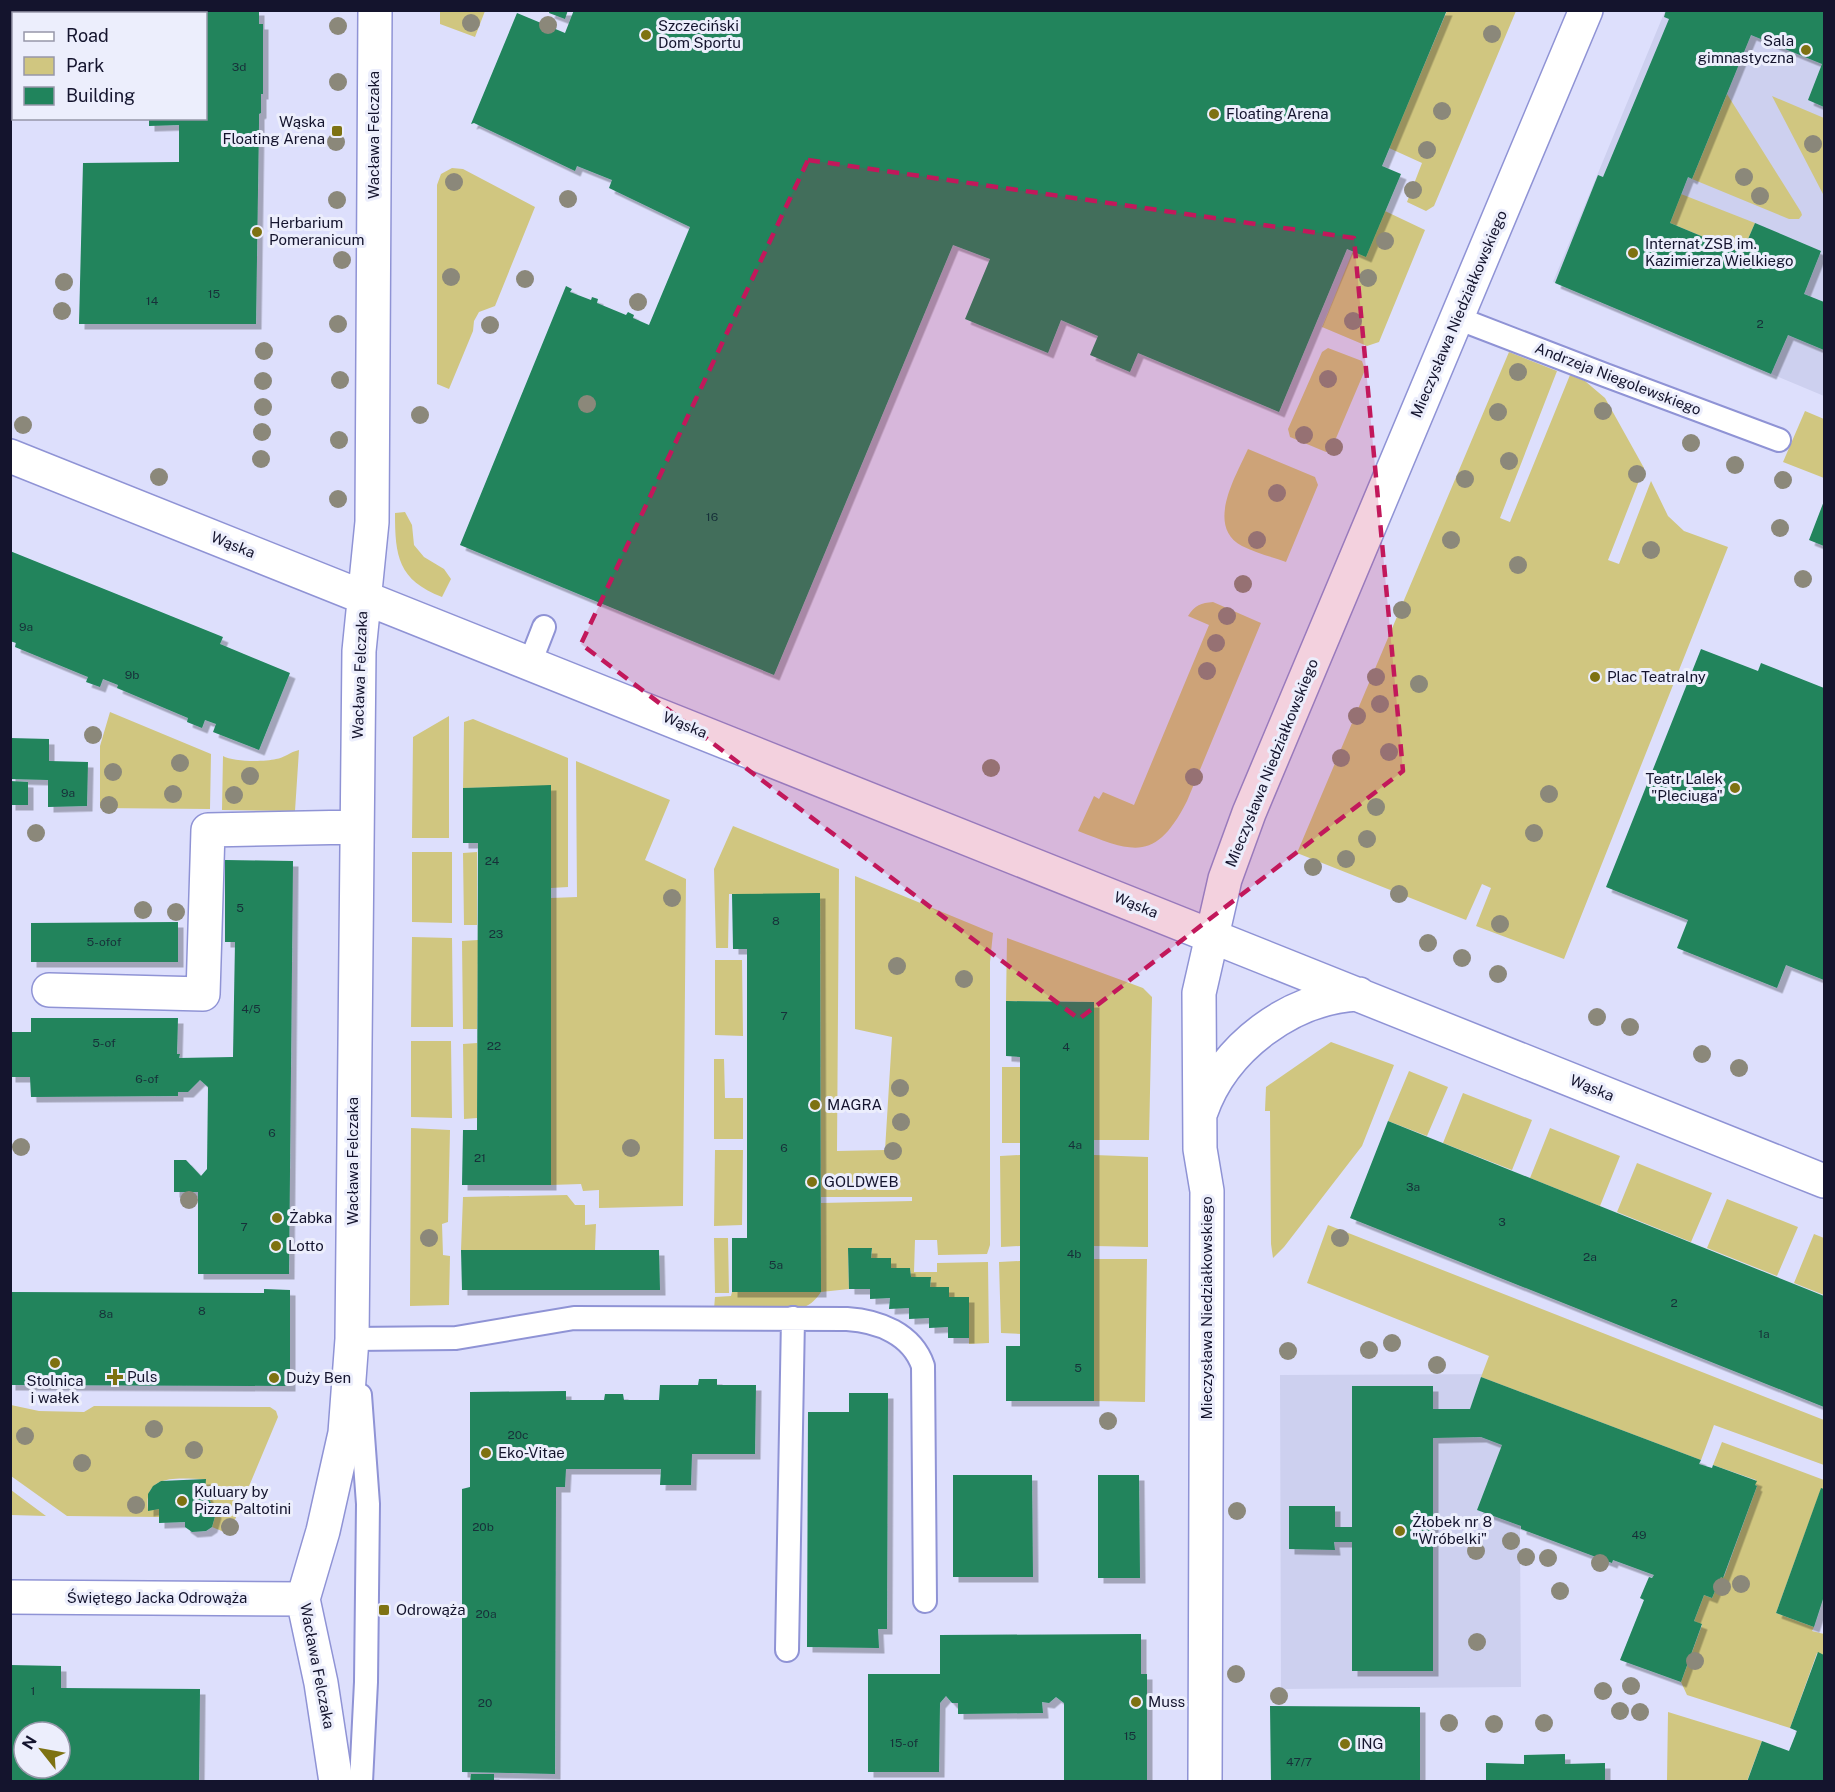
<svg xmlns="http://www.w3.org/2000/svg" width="1835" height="1792" viewBox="0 0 1835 1792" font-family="'Public Sans',sans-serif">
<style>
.built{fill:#cdd0ef}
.green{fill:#d0c680}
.building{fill:#20845c;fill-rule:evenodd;filter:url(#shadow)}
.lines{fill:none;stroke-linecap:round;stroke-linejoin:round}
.lane-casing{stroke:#8f93d5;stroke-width:26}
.street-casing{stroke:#8f93d5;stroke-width:36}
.lane{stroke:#fff;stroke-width:22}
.street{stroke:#fff;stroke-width:33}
.tree{fill:#8b887a}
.marked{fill:#c2185b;fill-opacity:0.2;stroke:#c2185b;stroke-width:4.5;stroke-dasharray:12 8;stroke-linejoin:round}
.poi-dot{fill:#7e7212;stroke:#eceefc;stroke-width:2}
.labels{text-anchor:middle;stroke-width:6;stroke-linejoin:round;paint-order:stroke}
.number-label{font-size:12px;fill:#173039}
.poi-label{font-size:15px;fill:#14142d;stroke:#eceefc;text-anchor:start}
.street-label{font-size:15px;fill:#14142d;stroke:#eceefc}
</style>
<defs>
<filter id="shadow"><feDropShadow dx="5.5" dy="5.5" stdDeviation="0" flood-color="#0004"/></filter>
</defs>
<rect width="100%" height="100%" fill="#dddffc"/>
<path class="built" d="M1665,11H1824V396L1553,282Z
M1519,1374L1521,1687L1281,1689L1280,1375Z"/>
<path class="green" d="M440,11V10L485,11L475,37L440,24Z
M1447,11H1516L1434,206L1426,211L1407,202L1422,163L1389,148Z
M1727,94L1801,212L1802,215L1799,219H1789L1692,179Z
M1772,96L1824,118V196Z
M452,168L463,169L535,207L495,306L479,312L474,321L473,331L449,389L437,384V185L441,174Z
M1681,194L1755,223L1742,253L1670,223Z
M1385,211L1425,230L1379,342L1367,346L1322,327L1353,251L1366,256Z
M1328,348L1362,361L1365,370L1331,450L1326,452L1290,437L1288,429L1322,352Z
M1509,352L1557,371L1500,518L1510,522L1570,375L1585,381L1605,398L1644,468L1608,560L1619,564L1651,481L1668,516L1684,531L1728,547L1564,959L1476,926L1491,888L1482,884L1466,920L1297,853Z
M1805,411L1824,419V478L1783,462Z
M1248,449L1315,477L1318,485L1286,562C1272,557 1256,553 1242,546C1205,526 1236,476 1248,449Z
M405,512L412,525L414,545L424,557L444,569L451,579L442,597C398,580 395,556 395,513Z
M1213,602L1261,623L1187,801C1156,862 1134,853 1078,831L1094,796L1099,799L1103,792L1134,805L1209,625L1188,616C1195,605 1201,603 1213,602Z
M110,712L211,754L210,809L100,808V746Z
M449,716V838H412L413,737Z
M473,719L568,758V887L551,888V786L463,788L464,722Z
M299,750L295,811L222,810L223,756C233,762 264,762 276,759C284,758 290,752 299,750Z
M576,761L670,800L645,860L686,879L683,1206L599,1208V1190L583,1191L581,1184L551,1185V898L577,897Z
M733,826L839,869L837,1151L885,1150L892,1037L855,1029V876L993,933L990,962V1245L987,1254L938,1255L937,1240H915L914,1272H937V1263L988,1262L989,1343L969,1344V1297H949V1287H930L931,1278L911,1277L910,1268H891V1258H871L872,1249L848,1248L849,1289L821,1292C814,1302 809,1306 798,1309H714L715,1297L731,1296L732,1292H821V1203L912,1201V1197H821L820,894H729L728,948H716L714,869Z
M412,852H452V923L412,922Z
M477,852V925H464L463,853Z
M412,937L452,938L453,1027H411Z
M1007,938L1143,988L1152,997L1149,1140H1094V1002L1006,1001Z
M478,940L477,1029H463L462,941Z
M715,960H742L743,1036L715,1035Z
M411,1041H451L452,1118L411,1117Z
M1331,1042L1394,1065L1362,1146L1284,1247L1273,1258L1271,1244L1270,1111H1265L1266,1087Z
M477,1043V1118L464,1119L463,1044Z
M714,1059H724L725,1098H743V1139H714Z
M1002,1067H1020V1143H1002Z
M1409,1071L1448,1087L1427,1136L1388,1121Z
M1463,1093L1532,1120L1512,1170L1443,1143Z
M411,1128L450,1130L448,1222L442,1224L443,1255L450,1256L449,1305L410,1306Z
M1550,1128L1620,1156L1600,1206L1530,1178Z
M715,1150H743L742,1225L714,1226Z
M1020,1155V1246L1001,1247L1000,1156Z
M1094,1155L1148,1157V1247L1094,1246Z
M1637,1163L1712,1193L1691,1242L1617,1212Z
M567,1195L575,1205H585V1225L596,1224L595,1250H461L463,1197Z
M1727,1199L1798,1227L1777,1276L1707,1248Z
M1328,1225L1824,1420V1465L1714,1425L1701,1460L1481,1377L1489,1356L1307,1283Z
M1814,1234L1824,1238V1295L1794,1283Z
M714,1238H728L729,1293H715Z
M1094,1259H1147L1145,1402L1094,1401Z
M1020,1261L1021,1334L1001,1333L999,1262Z
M11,1405L39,1411L84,1412L94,1406L270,1407L276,1411L278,1417L229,1534L212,1527L216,1513L205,1491V1479C179,1479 143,1472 148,1510L159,1509V1517L67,1516L11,1476Z
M1722,1442L1824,1480V1489H1821L1776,1613L1814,1627L1812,1631L1824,1634V1655L1817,1653L1790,1728L1687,1695L1681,1682L1702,1625L1694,1621L1704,1595L1712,1598L1721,1577H1724L1757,1486L1755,1485L1756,1480L1713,1465Z
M11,1490L46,1516L11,1515Z
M1668,1712L1762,1741L1747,1781H1667Z"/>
<path class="building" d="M145,10H259V24H263V94H261V113L259,114V123L256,324H79L83,163L179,162V125L149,126V118H206V14H145Z
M550,10H568L565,19L549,13Z
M574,10H1447L1382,166L1401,174L1366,257L1347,249L1279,412L1138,353L1130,372L1090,355L1098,336L1061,320L1048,353L965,319L990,259L953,245L774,675L460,545L566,286L572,289L570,292L591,300L592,297L598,299L597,303L626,315L628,312L634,315L633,318L649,325L690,227L609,188L612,180L577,166L575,171L474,123L471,124L517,13L565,33Z
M1666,10H1824V107L1808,100L1822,64L1751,35L1692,179L1688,177L1670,223L1742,253L1755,223L1821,251L1804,294L1824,302V350L1788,335L1771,374L1555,283L1598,175L1603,177L1669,19L1664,17Z
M1824,501V546L1809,540Z
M10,551L223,637L220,644L290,673L259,750L213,732L216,724L205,720L202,728L187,722L188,718L117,688L118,685L103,679L100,687L86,682L88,677L15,647L16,643L10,641Z
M1701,649L1758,671L1761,663L1824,688V980L1786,965L1777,988L1677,948L1688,920L1606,887Z
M10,738L49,739V761L88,762L87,806L48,807V780L10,779Z
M10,781L28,782V805H10Z
M551,785V1185H462L463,1130H477L478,843H463V788Z
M225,860L293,861L289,1274H198V1192H174V1160H186L201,1176L207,1169L208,1087L200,1080L188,1092H178V1096L31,1097L30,1077H10V1032H31V1018H178L177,1054H180L179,1058L233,1057L235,942H225Z
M820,893L821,1292H732V1238H747V949H733L732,894Z
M178,922V962H31V923Z
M1006,1001L1094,1002V1401H1006V1346H1020V1057L1006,1056Z
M1388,1121L1824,1296V1407L1350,1218Z
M848,1248H872L871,1258H891V1268H910L911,1277H931L930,1287H949V1297H969V1338H948V1327L929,1328V1318L909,1319V1308L889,1309L890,1298L870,1299V1289H849Z
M461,1250H659L660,1290H462Z
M264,1289L290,1290V1386L10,1385V1292L264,1293Z
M1481,1377L1701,1460L1699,1464L1712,1468L1713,1465L1757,1481L1755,1485L1757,1486L1723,1578L1721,1577L1712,1598L1704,1595L1694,1621L1702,1624L1681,1682L1620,1660L1644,1600L1640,1598L1649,1577L1652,1578L1654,1575L1613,1560L1612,1563L1521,1529V1526L1477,1510L1502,1445L1481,1437L1433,1438V1671H1352V1542H1334L1335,1550L1289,1549V1506H1335V1527H1352V1386H1433V1409H1470Z
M699,1379H717V1385H756L755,1454H692L691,1485H660L661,1469H566L565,1487H556V1491L555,1774L462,1772V1489L470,1487V1392L566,1391V1400H604L605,1394H623L624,1400H659L660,1385H698Z
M849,1393H888L887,1629H878L879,1648L807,1647L808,1412H849Z
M953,1475H1032L1033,1577H953Z
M1098,1475H1139L1140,1578H1098Z
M206,1479L205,1491L216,1513L212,1527L206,1531L192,1532L185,1527V1522L159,1523V1509L148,1511V1494L153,1486L161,1481Z
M1821,1488L1824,1489V1596L1814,1627L1776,1613Z
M1141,1634V1674H1147V1782H1064V1703L1056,1697L1049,1703L1042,1702L1043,1713L958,1714V1703H952L946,1696L940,1703L939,1772H868V1674H940V1635Z
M1818,1652L1824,1655V1782H1747L1762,1741L1789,1751L1797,1731L1790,1728Z
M10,1665L61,1666V1688L200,1689L199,1782H10ZM24,1732H60V1768H24Z
M1270,1706L1420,1707V1782H1271Z
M1565,1754V1764L1605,1763V1782H1486V1763L1524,1764V1755Z
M471,1774H494V1782H470Z"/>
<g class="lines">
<defs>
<path id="lane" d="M1457,318L1605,375L1779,440
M530,663L544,627
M354,1353L352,1339L456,1338L574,1318L847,1319C879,1321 912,1334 923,1366L925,1601
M360,1395L368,1504L366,1682L361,1782
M787,1650L793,1318"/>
<path id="street" d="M10,456L1824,1181
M49,990L203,994L208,830L356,827
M1201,1112C1223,1048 1291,997 1359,994
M10,1597L303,1599
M336,1782L321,1683L303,1599L323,1531L345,1433L352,1339L359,651L372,522L375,10
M1205,1782L1207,1191L1200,1149L1199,993L1225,879L1249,813L1586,10"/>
</defs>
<use href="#lane" class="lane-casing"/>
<use href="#street" class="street-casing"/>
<use href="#lane" class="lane"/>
<use href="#street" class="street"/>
</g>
<g class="tree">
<circle cx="471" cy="23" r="9"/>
<circle cx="548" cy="25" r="9"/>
<circle cx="338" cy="26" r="9"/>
<circle cx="1492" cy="34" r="9"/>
<circle cx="338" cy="82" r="9"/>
<circle cx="1442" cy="111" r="9"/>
<circle cx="336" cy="142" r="9"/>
<circle cx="1813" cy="144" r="9"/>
<circle cx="1427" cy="150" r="9"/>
<circle cx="1744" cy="177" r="9"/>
<circle cx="454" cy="182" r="9"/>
<circle cx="1413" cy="190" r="9"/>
<circle cx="1760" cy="196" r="9"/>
<circle cx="568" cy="199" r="9"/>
<circle cx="337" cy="200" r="9"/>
<circle cx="1385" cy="241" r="9"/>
<circle cx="342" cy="260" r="9"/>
<circle cx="451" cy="277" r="9"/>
<circle cx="1368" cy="278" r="9"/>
<circle cx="525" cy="279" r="9"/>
<circle cx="64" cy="282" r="9"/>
<circle cx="638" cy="302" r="9"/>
<circle cx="62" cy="311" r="9"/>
<circle cx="1353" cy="321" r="9"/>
<circle cx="338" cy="324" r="9"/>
<circle cx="490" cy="325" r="9"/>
<circle cx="264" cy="351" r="9"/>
<circle cx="1518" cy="372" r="9"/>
<circle cx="1328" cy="379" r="9"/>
<circle cx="340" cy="380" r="9"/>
<circle cx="263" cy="381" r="9"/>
<circle cx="587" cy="404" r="9"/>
<circle cx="263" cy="407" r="9"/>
<circle cx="1603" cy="411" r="9"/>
<circle cx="1498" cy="412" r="9"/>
<circle cx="420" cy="415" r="9"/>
<circle cx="23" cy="425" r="9"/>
<circle cx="262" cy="432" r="9"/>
<circle cx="1304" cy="435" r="9"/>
<circle cx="339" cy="440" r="9"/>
<circle cx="1691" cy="443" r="9"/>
<circle cx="1334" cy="447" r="9"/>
<circle cx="261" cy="459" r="9"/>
<circle cx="1509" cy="461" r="9"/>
<circle cx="1735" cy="465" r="9"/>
<circle cx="1637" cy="474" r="9"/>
<circle cx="159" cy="477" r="9"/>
<circle cx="1465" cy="479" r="9"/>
<circle cx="1783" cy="480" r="9"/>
<circle cx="1277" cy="493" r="9"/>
<circle cx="338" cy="499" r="9"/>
<circle cx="1780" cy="528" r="9"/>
<circle cx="1257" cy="540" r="9"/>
<circle cx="1451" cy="540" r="9"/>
<circle cx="1651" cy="550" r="9"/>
<circle cx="1518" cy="565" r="9"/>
<circle cx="1803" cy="579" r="9"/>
<circle cx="1243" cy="584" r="9"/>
<circle cx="1402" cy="610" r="9"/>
<circle cx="1227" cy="616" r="9"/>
<circle cx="1216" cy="643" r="9"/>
<circle cx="1207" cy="671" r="9"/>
<circle cx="1376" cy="677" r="9"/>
<circle cx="1419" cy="684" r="9"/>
<circle cx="1380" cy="704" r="9"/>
<circle cx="1357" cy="716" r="9"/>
<circle cx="93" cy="735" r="9"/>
<circle cx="1389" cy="752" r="9"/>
<circle cx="1341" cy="758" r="9"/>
<circle cx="180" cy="763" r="9"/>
<circle cx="991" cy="768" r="9"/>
<circle cx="113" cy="772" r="9"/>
<circle cx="250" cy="776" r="9"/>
<circle cx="1194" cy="777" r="9"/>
<circle cx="173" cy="794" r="9"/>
<circle cx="1549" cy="794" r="9"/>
<circle cx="234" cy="795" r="9"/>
<circle cx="109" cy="805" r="9"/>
<circle cx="1376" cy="807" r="9"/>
<circle cx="36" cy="833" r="9"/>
<circle cx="1534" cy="833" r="9"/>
<circle cx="1367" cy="839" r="9"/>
<circle cx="1346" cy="859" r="9"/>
<circle cx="1313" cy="867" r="9"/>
<circle cx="1399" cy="894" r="9"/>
<circle cx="672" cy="898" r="9"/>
<circle cx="143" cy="910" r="9"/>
<circle cx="176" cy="912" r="9"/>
<circle cx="1500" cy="924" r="9"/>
<circle cx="1428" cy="943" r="9"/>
<circle cx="1462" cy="958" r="9"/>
<circle cx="897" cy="966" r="9"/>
<circle cx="1498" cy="974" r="9"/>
<circle cx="964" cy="979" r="9"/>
<circle cx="1597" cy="1017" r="9"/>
<circle cx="1630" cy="1027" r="9"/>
<circle cx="1702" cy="1054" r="9"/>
<circle cx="1739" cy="1068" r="9"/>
<circle cx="900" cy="1088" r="9"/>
<circle cx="901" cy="1122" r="9"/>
<circle cx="21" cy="1147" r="9"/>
<circle cx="631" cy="1148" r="9"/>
<circle cx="893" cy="1151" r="9"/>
<circle cx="189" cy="1200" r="9"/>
<circle cx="429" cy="1238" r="9"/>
<circle cx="1340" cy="1238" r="9"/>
<circle cx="1392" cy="1343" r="9"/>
<circle cx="1369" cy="1350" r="9"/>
<circle cx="1288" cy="1351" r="9"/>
<circle cx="1437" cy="1365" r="9"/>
<circle cx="1108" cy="1421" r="9"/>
<circle cx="154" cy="1429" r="9"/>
<circle cx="25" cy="1436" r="9"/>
<circle cx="194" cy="1450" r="9"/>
<circle cx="82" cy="1463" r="9"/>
<circle cx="136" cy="1505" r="9"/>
<circle cx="1237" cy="1511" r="9"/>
<circle cx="230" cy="1527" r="9"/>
<circle cx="1511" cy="1541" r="9"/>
<circle cx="1476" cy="1551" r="9"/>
<circle cx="1526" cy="1557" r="9"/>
<circle cx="1548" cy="1558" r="9"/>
<circle cx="1600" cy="1563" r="9"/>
<circle cx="1741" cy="1584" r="9"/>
<circle cx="1722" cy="1587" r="9"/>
<circle cx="1560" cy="1591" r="9"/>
<circle cx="1477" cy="1642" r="9"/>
<circle cx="1695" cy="1661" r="9"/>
<circle cx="1236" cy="1674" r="9"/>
<circle cx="1631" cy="1686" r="9"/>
<circle cx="1603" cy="1691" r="9"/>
<circle cx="1279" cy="1696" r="9"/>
<circle cx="1620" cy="1711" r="9"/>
<circle cx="1640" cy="1712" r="9"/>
<circle cx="1449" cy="1723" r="9"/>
<circle cx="1544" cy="1723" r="9"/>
<circle cx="1494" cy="1724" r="9"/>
</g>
<path class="marked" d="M808,160L1354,238L1403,771L1079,1019L581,644Z"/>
<g class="poi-dot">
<circle cx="646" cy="35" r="6"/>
<circle cx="1806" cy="50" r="6"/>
<circle cx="1214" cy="114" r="6"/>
<rect x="331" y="125" width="12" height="12" rx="3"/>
<circle cx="257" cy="232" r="6"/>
<circle cx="1633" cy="253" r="6"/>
<circle cx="1595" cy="677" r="6"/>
<circle cx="1735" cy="788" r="6"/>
<circle cx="815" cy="1105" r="6"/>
<circle cx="812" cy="1182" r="6"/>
<circle cx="277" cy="1218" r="6"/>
<circle cx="276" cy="1246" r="6"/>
<circle cx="55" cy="1363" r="6"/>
<path d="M112 1368h6v6h6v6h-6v6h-6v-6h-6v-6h6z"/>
<circle cx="274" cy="1378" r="6"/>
<circle cx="486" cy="1453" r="6"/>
<circle cx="182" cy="1501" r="6"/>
<circle cx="1400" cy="1531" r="6"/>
<rect x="378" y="1604" width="12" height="12" rx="3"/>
<circle cx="1136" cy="1702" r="6"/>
<circle cx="1345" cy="1744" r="6"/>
</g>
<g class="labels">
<g class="number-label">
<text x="239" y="71">3d</text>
<text x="214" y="298">15</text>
<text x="152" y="305">14</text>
<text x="1760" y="328">2</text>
<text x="712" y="521">16</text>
<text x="26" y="631">9a</text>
<text x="132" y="679">9b</text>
<text x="68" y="797">9a</text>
<text x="492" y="865">24</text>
<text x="240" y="912">5</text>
<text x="776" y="925">8</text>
<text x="496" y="938">23</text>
<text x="104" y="946">5-ofof</text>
<text x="251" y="1013">4/5</text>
<text x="784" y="1020">7</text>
<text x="104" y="1047">5-of</text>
<text x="494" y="1050">22</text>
<text x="1066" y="1051">4</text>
<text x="147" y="1083">6-of</text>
<text x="272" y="1137">6</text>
<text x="1075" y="1149">4a</text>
<text x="784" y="1152">6</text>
<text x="480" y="1162">21</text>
<text x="1413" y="1191">3a</text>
<text x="1502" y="1226">3</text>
<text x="244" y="1231">7</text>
<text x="1074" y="1258">4b</text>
<text x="1590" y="1261">2a</text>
<text x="776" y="1269">5a</text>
<text x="1674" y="1307">2</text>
<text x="202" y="1315">8</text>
<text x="106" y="1318">8a</text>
<text x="1764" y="1338">1a</text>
<text x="1078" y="1372">5</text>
<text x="518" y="1439">20c</text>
<text x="483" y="1531">20b</text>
<text x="1639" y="1539">49</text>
<text x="486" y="1618">20a</text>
<text x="33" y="1695">1</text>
<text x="485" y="1707">20</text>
<text x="1130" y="1740">15</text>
<text x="904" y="1747">15-of</text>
<text x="1299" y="1766">47/7</text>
</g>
<g class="poi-label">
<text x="658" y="31">Szczeciński<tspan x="658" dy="17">Dom Sportu</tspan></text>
<text x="1794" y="46" text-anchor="end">Sala<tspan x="1794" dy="17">gimnastyczna</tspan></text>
<text x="1226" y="119">Floating Arena</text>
<text x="325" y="127" text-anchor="end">Wąska<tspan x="325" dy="17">Floating Arena</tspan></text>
<text x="269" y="228">Herbarium<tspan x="269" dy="17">Pomeranicum</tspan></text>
<text x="1645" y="249">Internat ZSB im.<tspan x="1645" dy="17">Kazimierza Wielkiego</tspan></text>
<text x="1607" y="682">Plac Teatralny</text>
<text x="1723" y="784" text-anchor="end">Teatr Lalek<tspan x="1723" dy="17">"Pleciuga"</tspan></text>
<text x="827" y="1110">MAGRA</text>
<text x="824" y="1187">GOLDWEB</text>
<text x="289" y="1223">Żabka</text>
<text x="288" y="1251">Lotto</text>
<text x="127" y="1382">Puls</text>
<text x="286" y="1383">Duży Ben</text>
<text x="55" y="1386" text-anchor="middle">Stolnica<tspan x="55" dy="17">i wałek</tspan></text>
<text x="498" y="1458">Eko-Vitae</text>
<text x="194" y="1497">Kuluary by<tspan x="194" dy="17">Pizza Paltotini</tspan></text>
<text x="1412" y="1527">Żłobek nr 8<tspan x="1412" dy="17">"Wróbelki"</tspan></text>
<text x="396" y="1615">Odrowąża</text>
<text x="1148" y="1707">Muss</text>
<text x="1357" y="1749">ING</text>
</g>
<g class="street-label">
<text transform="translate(374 135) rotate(-90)" y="5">Wacława Felczaka</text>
<text transform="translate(1459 314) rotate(-67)" y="5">Mieczysława Niedziałkowskiego</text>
<text transform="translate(1618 379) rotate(21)" y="5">Andrzeja Niegolewskiego</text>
<text transform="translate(233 545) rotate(22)" y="5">Wąska</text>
<text transform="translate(360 675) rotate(-88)" y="5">Wacława Felczaka</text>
<text transform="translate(685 725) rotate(22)" y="5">Wąska</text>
<text transform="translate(1272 763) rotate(-68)" y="5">Mieczysława Niedziałkowskiego</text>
<text transform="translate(1136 905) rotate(22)" y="5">Wąska</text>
<text transform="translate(1592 1088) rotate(22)" y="5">Wąska</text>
<text transform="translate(353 1161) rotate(-90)" y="5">Wacława Felczaka</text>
<text transform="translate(1207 1308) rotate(-90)" y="5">Mieczysława Niedziałkowskiego</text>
<text x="157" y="1603">Świętego Jacka Odrowąża</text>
<text transform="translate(317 1666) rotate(79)" y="5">Wacława Felczaka</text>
</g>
</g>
<rect width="1835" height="1792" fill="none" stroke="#14142d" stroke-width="24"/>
<rect x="12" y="12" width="195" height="108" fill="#eceefc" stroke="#9697a9" stroke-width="1.5"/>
<rect x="24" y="32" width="30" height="9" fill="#ffffff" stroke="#9697a9" stroke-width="1.5"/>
<text x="66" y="42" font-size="18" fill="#14142d">Road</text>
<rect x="24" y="57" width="30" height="18" fill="#d0c680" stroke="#9697a9" stroke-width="1.5"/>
<text x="66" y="72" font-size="18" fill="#14142d">Park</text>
<rect x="24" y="87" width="30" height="18" fill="#20845c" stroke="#9697a9" stroke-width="1.5"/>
<text x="66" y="102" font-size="18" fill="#14142d">Building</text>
<g transform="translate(42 1750) rotate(301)"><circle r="28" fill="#eceefc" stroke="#9697a9" stroke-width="1.5"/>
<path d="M0-4.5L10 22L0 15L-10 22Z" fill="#7e7212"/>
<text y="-9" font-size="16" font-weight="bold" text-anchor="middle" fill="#14142d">N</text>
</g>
</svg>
